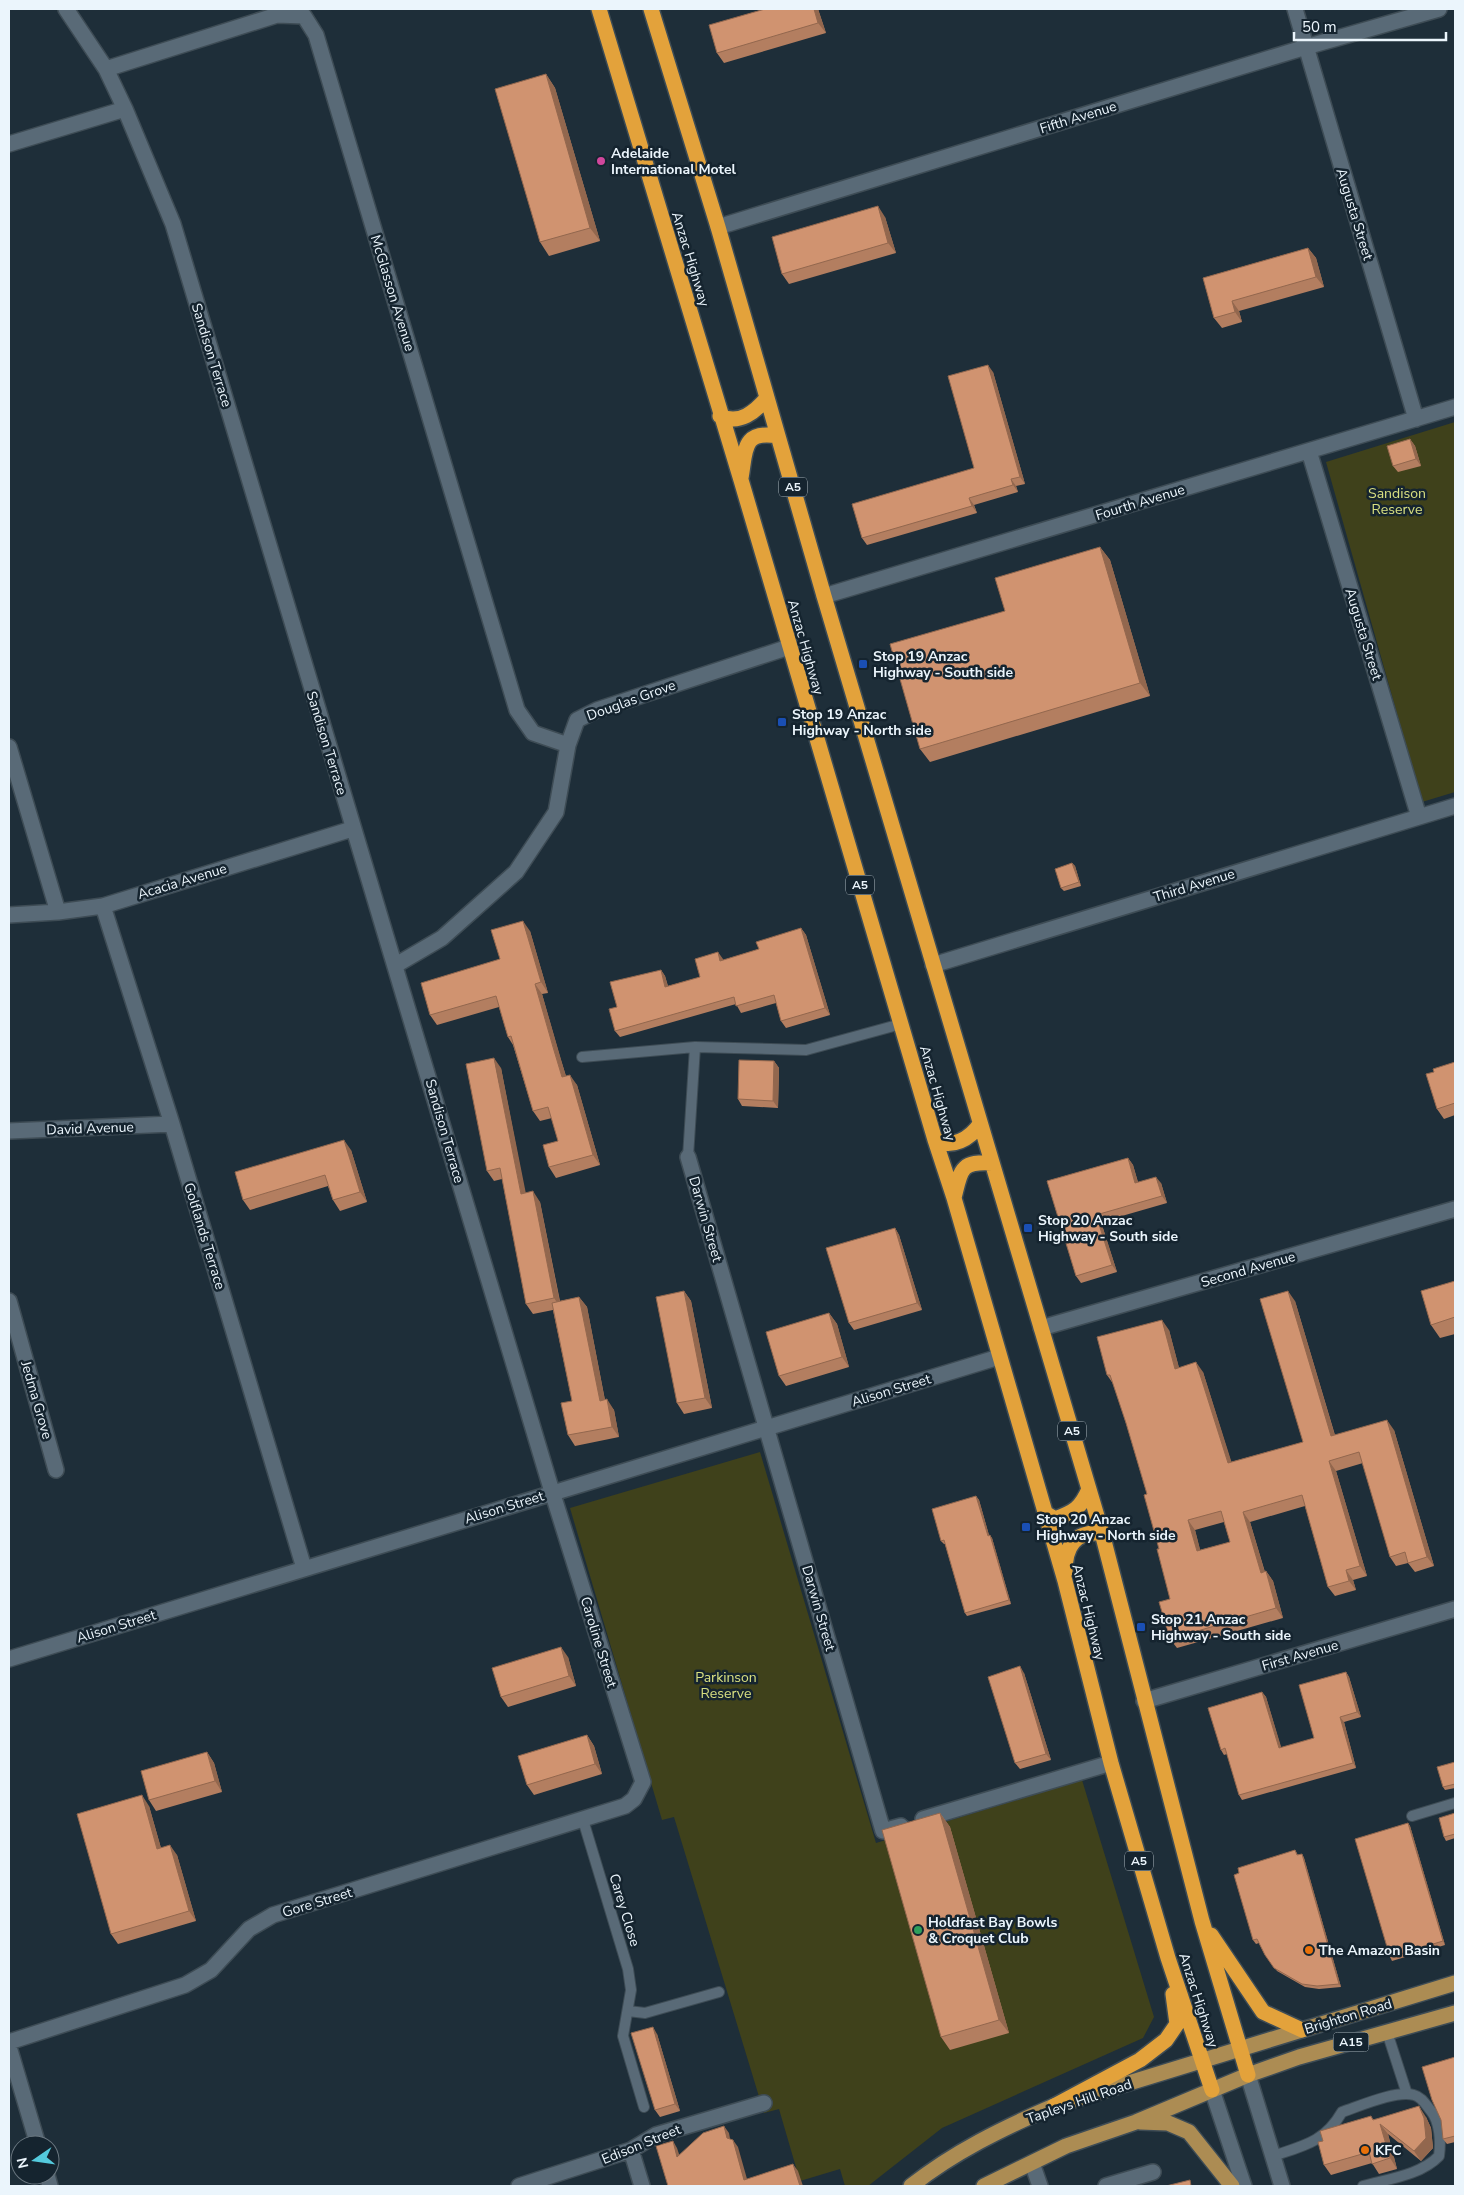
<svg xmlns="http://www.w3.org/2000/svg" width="1464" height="2195" viewBox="0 0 1464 2195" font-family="'Nunito Sans',sans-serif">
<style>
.green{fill:#3f411b}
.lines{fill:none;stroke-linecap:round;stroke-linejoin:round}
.lane-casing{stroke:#3e4c55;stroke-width:12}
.street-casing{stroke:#3e4c55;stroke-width:18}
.secondary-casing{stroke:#3e4c55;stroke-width:18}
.primary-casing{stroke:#3e4c55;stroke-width:18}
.highway-casing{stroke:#3e4c55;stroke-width:18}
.lane{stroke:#596a77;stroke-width:10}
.street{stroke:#596a77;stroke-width:15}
.secondary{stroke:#596a77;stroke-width:15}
.primary{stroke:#ac8c53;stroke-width:15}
.highway{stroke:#e3a23b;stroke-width:15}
.wall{fill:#b37e60;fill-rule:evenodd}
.shaded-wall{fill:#92674e}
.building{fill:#d09370;stroke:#92674e;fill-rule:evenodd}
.hotel-dot{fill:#d1479c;stroke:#15242f;stroke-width:2}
.transit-dot{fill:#1a4fb4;stroke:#15242f;stroke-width:2}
.leisure-dot{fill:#2e9e5b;stroke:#15242f;stroke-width:2}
.food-dot{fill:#e8710a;stroke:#15242f;stroke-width:2}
.labels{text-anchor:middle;stroke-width:5;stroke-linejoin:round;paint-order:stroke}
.shield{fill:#15242f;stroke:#abb6be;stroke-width:1}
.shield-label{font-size:12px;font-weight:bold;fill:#ebf5fc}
.street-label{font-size:14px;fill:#ebf5fc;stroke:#15242f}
.poi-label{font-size:14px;font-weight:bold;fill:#ebf5fc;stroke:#15242f;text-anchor:start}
.park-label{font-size:14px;fill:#d9e081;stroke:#15242f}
</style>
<rect width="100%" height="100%" fill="#1e2e39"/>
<path class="green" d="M1455,422V792L1422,802L1326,462Z
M760,1452L876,1843L1082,1780L1154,2017L1143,2038L942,2128L868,2186H845L840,2169L800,2181L779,2109L764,2113L674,1817L662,1820L570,1508Z"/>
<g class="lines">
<defs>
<path id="lane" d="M582,1057L695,1047
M688,1157L695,1047L806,1050L901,1024
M1412,1816L1455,1803
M583,1820L628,1969L631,1990L623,2036L644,2107
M628,2011L645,2013L719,1992
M1387,2032L1407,2094
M1273,2156C1303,2146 1325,2142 1342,2112C1360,2106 1396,2090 1414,2095C1422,2097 1426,2105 1431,2111C1440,2122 1441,2142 1439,2156C1421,2175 1388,2179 1363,2186"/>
<path id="street" d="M1295,9L1416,419
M106,69L277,15L304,16L316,35L517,710L533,733L568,745
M9,144L125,109
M718,227L1306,47L1439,9
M1309,451L1419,817
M824,596L1455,407
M9,747L58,912
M103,906L172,1124L304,1568
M9,915L58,912L103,906L352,829
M396,965L442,938L516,872L556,812L568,745L577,720L597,710L789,647
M933,965L1455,806
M9,1131L172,1124
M688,1157L883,1831L901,1826
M9,1301L56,1470
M1041,1328L1455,1209
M9,1659L999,1357
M1144,1701L1455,1609
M923,1819L1111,1763
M9,2042L185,1985L211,1970L249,1929L273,1915L625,1806L634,1799L643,1782L550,1485L173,224L125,109L106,69L66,9
M9,2047L38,2145
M631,2150L642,2186
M1032,2163L1040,2186
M47,2175L50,2186
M519,2186L631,2150L656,2135L764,2103
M1106,2186L1153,2172"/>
<path id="secondary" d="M1248,2075L1282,2186
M1212,2090L1244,2186"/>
<path id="primary" d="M1140,2122L1168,2123L1189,2132L1232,2186
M911,2186C954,2152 1003,2128 1054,2106L1455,1983
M984,2186L1066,2146L1136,2122L1248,2075L1299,2057L1455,2013"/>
<path id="highway" d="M599,9L741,480L935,1140L954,1198L1065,1581L1111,1763L1168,1958L1212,2090
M651,9L718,227L824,596L1102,1533L1202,1921L1248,2075
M720,416C740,425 755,412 767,398
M741,478C746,450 742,430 778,436
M935,1140C952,1149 970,1139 980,1124
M954,1198C961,1170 960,1161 992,1163
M1045,1513L1055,1519C1074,1512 1081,1508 1089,1489
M1065,1572C1065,1546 1075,1531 1102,1533
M1211,1935L1263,2012L1302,2030
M1054,2106L1140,2060L1166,2040L1177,2024L1173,1994"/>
</defs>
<use href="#lane" class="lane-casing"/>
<use href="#street" class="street-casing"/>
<use href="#secondary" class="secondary-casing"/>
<use href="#primary" class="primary-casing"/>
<use href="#highway" class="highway-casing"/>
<use href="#lane" class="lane"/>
<use href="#street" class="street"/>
<use href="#secondary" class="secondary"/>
<use href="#primary" class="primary"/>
<use href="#highway" class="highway"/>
</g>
<path class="wall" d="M818,9L826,33L724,63L717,53Z
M546,74L555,88L600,241L549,256L540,242Z
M885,217L896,253L789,284L782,274Z
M1308,248L1316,258L1324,287L1239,311L1242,322L1222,328L1214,318L1203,278Z
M993,372L1025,484L1016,486L1018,492L974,505L977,513L867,545L862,538L974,468Z
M1410,439L1415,446L1421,466L1398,472L1393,466Z
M1100,547L1110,560L1150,696L930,762L920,749L1005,611Z
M1072,863L1075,866L1081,886L1064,891L1061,888Z
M801,928L806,935L830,1015L786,1028L781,1021L776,1003L741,1013L736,1004L620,1037L615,1031L617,1007L661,970L665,976L668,986L700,977L723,959V960L759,949Z
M530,931L548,993L542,994L560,1057L566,1076L577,1085L600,1165L556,1178L549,1167L558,1141L552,1118L540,1121L533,1111L513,1045L508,1037L499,1007L437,1025L430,1015L500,959Z
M774,1061L779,1068L778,1108L742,1106L738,1099Z
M1455,1062V1115L1444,1119L1437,1109L1434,1072Z
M501,1068L525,1193L540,1202L560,1301L579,1297L587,1307L605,1400L614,1410L619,1437L575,1446L568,1435L572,1401L553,1310L533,1314L526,1304L502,1179L494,1181L487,1171Z
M351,1150L367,1202L340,1211L333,1200L328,1186L250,1210L243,1200Z
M1128,1158L1133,1165L1138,1182L1161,1183L1167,1203L1101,1222L1117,1272L1081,1283L1076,1276L1047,1181Z
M895,1228L899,1235L922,1310L854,1330L849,1323Z
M1455,1281V1334L1440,1338L1431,1325Z
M684,1291L691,1301L712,1408L684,1414L677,1403Z
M1295,1301L1335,1435L1394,1430L1434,1566L1415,1572L1408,1563L1396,1566L1390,1557L1363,1463L1336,1471L1367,1576L1353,1580L1356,1590L1335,1596L1328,1587L1305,1506L1250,1522L1265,1572L1266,1571L1273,1581L1283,1618L1177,1648L1170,1639V1599L1147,1494L1126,1423L1114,1385L1107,1375L1169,1330L1179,1368L1203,1372L1231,1462L1303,1442ZM1224,1522L1230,1542L1200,1550L1195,1530Z
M829,1313L837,1324L849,1367L786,1386L779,1376Z
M976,1496L979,1500L989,1535L992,1538L1011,1604L967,1616L965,1613L945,1544H944L941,1541Z
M568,1657L576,1686L508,1707L501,1697Z
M1346,1672L1349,1677L1361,1717L1344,1722L1356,1768L1242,1800L1239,1795L1227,1754L1224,1755L1221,1750L1262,1692L1266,1697L1281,1748L1314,1738Z
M1024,1673L1051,1760L1020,1769L1015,1763Z
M587,1735L594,1746L602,1774L534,1795L527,1785Z
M207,1752L214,1763L222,1792L156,1811L149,1800Z
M1455,1762V1788L1445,1790L1443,1787Z
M149,1806L161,1848L177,1855L196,1921L118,1944L111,1934Z
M940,1813L950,1827L1009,2033L950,2050L941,2037Z
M1455,1813V1838L1446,1841L1444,1837Z
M1408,1823L1410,1826L1445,1945L1392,1961L1390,1957Z
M1295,1850L1298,1855L1302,1854L1304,1858L1341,1987L1319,1989L1305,1987L1277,1971L1265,1955L1259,1943L1256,1944L1253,1940L1239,1873Z
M657,2034L680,2111L660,2117L655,2110Z
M1455,2057V2142L1447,2144L1443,2139Z
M1426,2117L1431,2128L1433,2148L1421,2161L1388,2134L1397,2169L1379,2174L1372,2163L1331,2175L1324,2165L1323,2141L1374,2119Z"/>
<path class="shaded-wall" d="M814,9H818L826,33L818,23Z
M546,74L555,88L600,241L590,228Z
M878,206L885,217L896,253L888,243Z
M1308,248L1316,258L1324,287L1316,277Z
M1232,301L1239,311L1242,322L1235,312Z
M988,365L993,372L1025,484L1020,477Z
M1410,439L1415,446L1421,466L1416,459Z
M1011,479L1016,486L1018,492L1013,485Z
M969,498L974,505L977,513L972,506Z
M1100,547L1110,560L1150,696L1140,683Z
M1072,863L1075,866L1081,886L1079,882Z
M523,921L530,931L548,993L541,982Z
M801,928L806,935L830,1015L825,1008Z
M718,952L723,959L725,967L720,961Z
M661,970L665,976L670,994L665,987Z
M535,984L542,994L569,1087L562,1077Z
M494,1058L501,1068L528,1204L521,1194Z
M774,1061L779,1068L778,1108L773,1101Z
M570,1075L577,1085L600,1165L593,1155Z
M344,1140L351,1150L367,1202L360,1192Z
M1128,1158L1133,1165L1140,1190L1135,1183Z
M1156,1177L1161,1183L1167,1203L1162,1196Z
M533,1191L540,1202L561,1308L554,1298Z
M1096,1215L1101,1222L1117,1272L1112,1265Z
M895,1228L899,1235L922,1310L917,1303Z
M684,1291L691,1301L712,1408L705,1398Z
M1288,1291L1295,1301L1338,1446L1331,1436Z
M579,1297L587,1307L607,1411L600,1401Z
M829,1313L837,1324L849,1367L842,1357Z
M1162,1320L1169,1330L1182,1379L1175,1369Z
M1196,1362L1203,1372L1235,1473L1228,1463Z
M607,1399L614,1410L619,1437L612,1427Z
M1387,1420L1394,1430L1434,1566L1427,1557Z
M1329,1461L1336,1471L1367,1576L1360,1566Z
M976,1496L979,1500L990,1539L988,1536Z
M1243,1512L1250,1522L1268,1583L1261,1573Z
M1188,1520L1195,1530L1203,1561L1197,1551Z
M990,1535L992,1538L1011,1604L1009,1600Z
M1346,1570L1353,1580L1356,1590L1349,1581Z
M1266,1571L1273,1581L1283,1618L1276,1608Z
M561,1647L568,1657L576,1686L569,1676Z
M1020,1666L1024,1673L1051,1760L1046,1754Z
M1346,1672L1349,1677L1361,1717L1357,1712Z
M1262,1692L1266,1697L1283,1753L1279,1748Z
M1340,1717L1344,1722L1356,1768L1353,1763Z
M587,1735L594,1746L602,1774L595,1764Z
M207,1752L214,1763L222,1792L215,1781Z
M142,1795L149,1806L164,1859L157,1849Z
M940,1813L950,1827L1009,2033L999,2020Z
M1408,1823L1410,1826L1445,1945L1443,1941Z
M170,1845L177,1855L196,1921L189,1911Z
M1302,1854L1304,1858L1341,1987L1339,1984Z
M653,2027L657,2034L680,2111L675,2104Z
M1419,2106L1426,2117L1431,2128L1433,2148L1421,2161L1414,2151Z
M1380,2124L1388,2134L1397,2169L1390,2158Z
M724,2126L729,2133L731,2144L727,2138Z
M733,2140L738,2147L749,2186L744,2180Z
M673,2141L677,2148L682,2163L677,2157Z
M793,2164L798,2171L803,2186H800Z"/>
<path class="building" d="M765,9H814L818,23L717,53L709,25Z
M546,74L590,228L540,242L495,89Z
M878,206L888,243L782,274L772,237Z
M1308,248L1316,277L1232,301L1235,312L1214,318L1203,278Z
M988,365L1020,477L1011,479L1013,485L969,498L972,506L862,538L852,504L974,468L948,376Z
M1410,439L1416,459L1393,466L1387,446Z
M1100,547L1140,683L920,749L890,644L1005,611L995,578Z
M1072,863L1079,882L1061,888L1055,869Z
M523,921L541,982L535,984L553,1047L562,1077L570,1075L593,1155L549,1167L543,1145L558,1141L548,1107L533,1111L511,1036L508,1037L496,996L430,1015L421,983L500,959L491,930Z
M801,928L825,1008L781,1021L774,995L736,1006L734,997L615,1031L609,1009L617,1007L610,982L661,970L665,987L700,977L695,959L718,952L720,961L759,949L756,942Z
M494,1058L521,1194L533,1191L554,1298L526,1304L500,1168L487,1171L466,1064Z
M739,1060L774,1061L773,1101L738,1099Z
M1455,1062V1103L1437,1109L1426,1074L1434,1072L1433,1069Z
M344,1140L360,1192L333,1200L325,1175L243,1200L235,1172Z
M1128,1158L1135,1183L1156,1177L1162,1196L1096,1215L1112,1265L1076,1276L1047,1181Z
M895,1228L917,1303L849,1323L826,1248Z
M1455,1281V1317L1431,1325L1421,1291Z
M684,1291L705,1398L677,1403L656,1297Z
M1288,1291L1331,1436L1387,1420L1427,1557L1408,1563L1405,1552L1390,1557L1359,1452L1329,1461L1360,1566L1346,1570L1349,1581L1328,1587L1302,1495L1243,1512L1261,1573L1266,1571L1276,1608L1170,1639L1159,1602L1170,1599L1157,1549H1159L1144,1495L1147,1494L1126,1423L1110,1375H1107L1097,1337L1162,1320L1175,1369L1196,1362L1228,1463L1303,1442L1260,1299ZM1221,1511L1230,1542L1197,1551L1188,1520Z
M579,1297L600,1401L607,1399L612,1427L568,1435L561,1403L572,1401L552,1303Z
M829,1313L842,1357L779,1376L766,1332Z
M976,1496L988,1536L990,1535L1009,1600L965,1613L944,1540L941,1541L932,1509Z
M561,1647L569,1676L501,1697L492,1668Z
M1020,1666L1046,1754L1015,1763L988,1677Z
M1346,1672L1357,1712L1340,1717L1353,1763L1239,1795L1225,1748L1221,1750L1208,1708L1262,1692L1279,1748L1314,1738L1299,1685Z
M587,1735L595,1764L527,1785L518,1756Z
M207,1752L215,1781L149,1800L141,1771Z
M1455,1762V1784L1443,1787L1437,1767Z
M142,1795L157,1849L170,1845L189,1911L111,1934L77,1814Z
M940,1813L999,2020L941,2037L882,1830Z
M1455,1813V1834L1444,1837L1439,1818Z
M1408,1823L1443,1941L1390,1957L1355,1839Z
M1295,1850L1297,1855L1302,1854L1339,1984L1317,1986L1302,1984L1274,1968L1265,1955L1257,1939L1253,1940L1234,1875L1239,1873L1238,1868Z
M653,2027L675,2104L655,2110L631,2033Z
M1455,2057V2136L1443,2139L1441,2120L1432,2100L1422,2067Z
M1419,2106L1424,2118L1426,2138L1414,2151L1380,2124L1390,2158L1372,2164L1369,2152L1324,2165L1318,2142L1323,2141L1320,2131L1371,2116L1373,2120Z
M724,2126L727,2138L733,2140L744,2180L793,2164L800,2186H668L656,2146L673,2141L677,2157L703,2133Z
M1190,2180L1191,2186H1166Z"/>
<circle class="hotel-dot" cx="601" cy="161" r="5"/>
<g class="transit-dot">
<rect x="858" y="659" width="10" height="10" rx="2.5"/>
<rect x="777" y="717" width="10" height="10" rx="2.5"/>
<rect x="1023" y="1223" width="10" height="10" rx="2.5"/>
<rect x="1021" y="1522" width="10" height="10" rx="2.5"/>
<rect x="1136" y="1622" width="10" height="10" rx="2.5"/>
</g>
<circle class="leisure-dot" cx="918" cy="1930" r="5"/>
<g class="food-dot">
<circle cx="1309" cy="1950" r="5"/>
<circle cx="1365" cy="2150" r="5"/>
</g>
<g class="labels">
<g class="shield">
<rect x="779" y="477.5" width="28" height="19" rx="4"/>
<rect x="846" y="875.5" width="28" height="19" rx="4"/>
<rect x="1058" y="1421.5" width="28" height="19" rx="4"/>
<rect x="1125" y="1851.5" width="28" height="19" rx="4"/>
<rect x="1333.5" y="2032.5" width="35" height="19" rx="4"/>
</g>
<g class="shield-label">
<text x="793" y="491">A5</text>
<text x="860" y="889">A5</text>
<text x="1072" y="1435">A5</text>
<text x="1139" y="1865">A5</text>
<text x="1351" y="2046">A15</text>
</g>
<g class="street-label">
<text transform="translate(1078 117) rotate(-17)" y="5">Fifth Avenue</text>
<text transform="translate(1355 214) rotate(73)" y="5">Augusta Street</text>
<text transform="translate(691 259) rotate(73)" y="5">Anzac Highway</text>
<text transform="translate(393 293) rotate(73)" y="5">McGlasson Avenue</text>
<text transform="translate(212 355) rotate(73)" y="5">Sandison Terrace</text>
<text transform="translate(1140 502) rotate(-17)" y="5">Fourth Avenue</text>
<text transform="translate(1364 634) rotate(73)" y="5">Augusta Street</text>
<text transform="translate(806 647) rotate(74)" y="5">Anzac Highway</text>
<text transform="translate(631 700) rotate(-20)" y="5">Douglas Grove</text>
<text transform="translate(327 743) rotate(73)" y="5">Sandison Terrace</text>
<text transform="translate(182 881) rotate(-17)" y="5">Acacia Avenue</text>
<text transform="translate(1194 885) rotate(-17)" y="5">Third Avenue</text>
<text transform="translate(938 1093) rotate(74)" y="5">Anzac Highway</text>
<text transform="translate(90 1128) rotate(-2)" y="5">David Avenue</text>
<text transform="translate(445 1131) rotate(74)" y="5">Sandison Terrace</text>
<text transform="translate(706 1219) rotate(74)" y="5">Darwin Street</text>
<text transform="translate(205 1236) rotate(73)" y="5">Golflands Terrace</text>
<text transform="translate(1248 1269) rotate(-16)" y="5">Second Avenue</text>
<text transform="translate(891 1390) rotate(-17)" y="5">Alison Street</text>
<text transform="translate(37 1400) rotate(74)" y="5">Jedma Grove</text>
<text transform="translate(504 1507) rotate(-17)" y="5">Alison Street</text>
<text transform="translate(819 1608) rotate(74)" y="5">Darwin Street</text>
<text transform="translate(1089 1612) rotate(76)" y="5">Anzac Highway</text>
<text transform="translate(116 1626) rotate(-17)" y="5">Alison Street</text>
<text transform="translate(599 1642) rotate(73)" y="5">Caroline Street</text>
<text transform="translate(1300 1655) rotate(-16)" y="5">First Avenue</text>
<text transform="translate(317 1902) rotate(-17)" y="5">Gore Street</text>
<text transform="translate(625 1910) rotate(73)" y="5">Carey Close</text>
<text transform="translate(1199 2000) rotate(72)" y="5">Anzac Highway</text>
<text transform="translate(1348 2016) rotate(-17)" y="5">Brighton Road</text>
<text transform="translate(1079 2101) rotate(-19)" y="5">Tapleys Hill Road</text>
<text transform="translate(641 2144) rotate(-22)" y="5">Edison Street</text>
</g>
<g class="poi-label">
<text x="611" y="158">Adelaide<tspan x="611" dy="16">International Motel</tspan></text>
<text x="873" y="661">Stop 19 Anzac<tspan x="873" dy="16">Highway - South side</tspan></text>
<text x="792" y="719">Stop 19 Anzac<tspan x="792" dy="16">Highway - North side</tspan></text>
<text x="1038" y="1225">Stop 20 Anzac<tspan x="1038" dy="16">Highway - South side</tspan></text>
<text x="1036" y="1524">Stop 20 Anzac<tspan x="1036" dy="16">Highway - North side</tspan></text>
<text x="1151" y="1624">Stop 21 Anzac<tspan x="1151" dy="16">Highway - South side</tspan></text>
<text x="928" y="1927">Holdfast Bay Bowls<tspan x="928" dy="16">&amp; Croquet Club</tspan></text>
<text x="1319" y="1955">The Amazon Basin</text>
<text x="1375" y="2155">KFC</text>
</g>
<g class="park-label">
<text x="1397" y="498">Sandison<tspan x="1397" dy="16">Reserve</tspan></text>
<text x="726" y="1682">Parkinson<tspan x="726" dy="16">Reserve</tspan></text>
</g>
</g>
<rect width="1464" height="2195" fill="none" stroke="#ebf5fc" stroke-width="20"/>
<g transform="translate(35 2160) rotate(257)"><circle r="24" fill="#15242f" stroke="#6b7881"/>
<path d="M0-4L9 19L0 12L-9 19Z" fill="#54cadd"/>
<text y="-8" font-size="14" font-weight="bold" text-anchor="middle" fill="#ebf5fc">N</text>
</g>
<path d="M1294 32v8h152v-8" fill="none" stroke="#ebf5fc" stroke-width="2.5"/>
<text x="1302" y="32" font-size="15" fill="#ebf5fc" stroke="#15242f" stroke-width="4" paint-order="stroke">50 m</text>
</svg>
